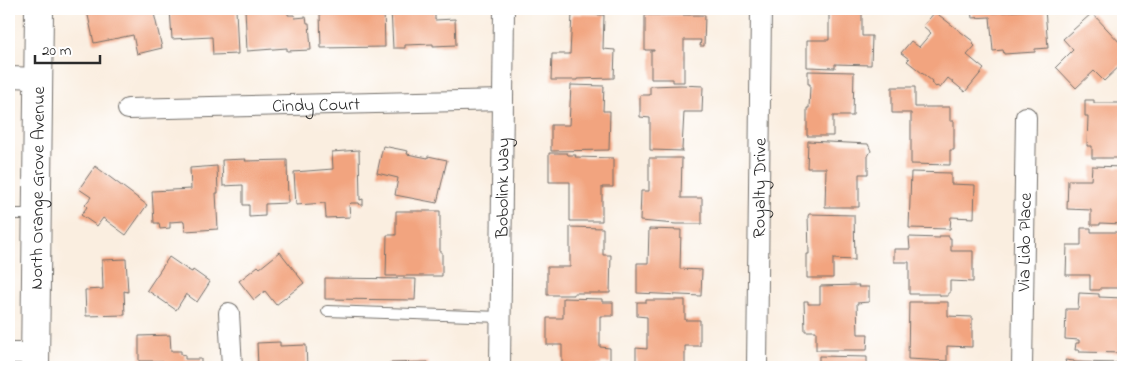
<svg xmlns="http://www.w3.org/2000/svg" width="1132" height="376" viewBox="0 0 1132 376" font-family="'Indie Flower',sans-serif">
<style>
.building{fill:#f2a47f}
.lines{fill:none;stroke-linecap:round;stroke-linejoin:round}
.lane-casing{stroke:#736f6a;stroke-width:12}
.street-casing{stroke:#736f6a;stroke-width:22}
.secondary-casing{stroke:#736f6a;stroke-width:30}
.lane{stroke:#fff;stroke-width:10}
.street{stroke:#fff;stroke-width:20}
.secondary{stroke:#fff;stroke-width:28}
.labels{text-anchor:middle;stroke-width:4;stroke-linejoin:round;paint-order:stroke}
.street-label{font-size:18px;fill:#2b2b2b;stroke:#fff}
</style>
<rect width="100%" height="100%" fill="#fff"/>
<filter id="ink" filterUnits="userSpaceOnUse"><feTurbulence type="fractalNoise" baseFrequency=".02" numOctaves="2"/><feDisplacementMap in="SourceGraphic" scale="10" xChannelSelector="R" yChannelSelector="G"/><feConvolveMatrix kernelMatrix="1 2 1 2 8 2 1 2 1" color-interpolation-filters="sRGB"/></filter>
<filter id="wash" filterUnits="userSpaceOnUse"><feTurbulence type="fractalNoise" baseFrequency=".0096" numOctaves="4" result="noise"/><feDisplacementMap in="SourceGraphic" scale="20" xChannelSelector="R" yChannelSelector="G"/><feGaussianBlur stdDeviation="1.12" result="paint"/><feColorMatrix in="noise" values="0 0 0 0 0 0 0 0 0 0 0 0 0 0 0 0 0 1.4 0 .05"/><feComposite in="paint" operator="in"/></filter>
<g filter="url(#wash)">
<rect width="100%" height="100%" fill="#faeee0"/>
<g id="blocks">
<path class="building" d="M98,9H153L162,48L137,54L133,35L94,43L87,11Z
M170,9H236L238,54L213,55L212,37L172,39Z
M245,9H288V15H294L295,18L306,17L307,23H309L311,50L287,51V48L247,51Z
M342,9H384L385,47L321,48L320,13L342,12Z
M391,9H435V20L455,19L456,45L433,46V44L405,45V48H393Z
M829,9H862V36H872L871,65L835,64V68L807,67V40H829Z
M971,9H993V13L1045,9L1048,48L1035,49V52L1004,54L1003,50L993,51L990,17L972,18Z
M935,12L974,42L973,44L975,46L967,55L984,69L965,92L948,78L940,88L937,86L936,87L931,83L932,81L907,61L909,59L901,53L911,41L919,47L931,33L923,26Z
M1092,13L1123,46V63L1104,81L1094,71L1076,88L1056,67L1073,50L1063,39Z
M572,14L604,15L603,49L615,50L614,78L577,79V80H551L552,54H570Z
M645,15H705L704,46H700L701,40H684V82H673V79H651V51H654V50H645Z
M808,71L854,72L853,116H833V136H807V108H809L810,86V84H808Z
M571,85L604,86L603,111H610L609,150L551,151V125H569Z
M681,85L703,86L702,112H684L682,149L683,151L650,150V118L640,117V95H650V86Z
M892,87H915V107H950V121H954V150H950V165L911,164V113H892Z
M1085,100H1094V103H1123V158H1092V146H1087L1088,116H1085Z
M808,141L868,144L871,151L868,156V174H859V207H825L826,168H807Z
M383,146L408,151L407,154L428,158V156L447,160L437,203L395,195L398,178L377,173Z
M359,150L360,200L363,199V205H360L359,203H351L349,205L350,217L326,218L325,203L296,205L294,172L333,169L332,152Z
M549,153H567L568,155H576L575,157L613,158V187H602V221H570V182H549Z
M649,158H682L681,198H702V224H676L640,221L641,191H649Z
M246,159L245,161L287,160L288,203L265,204V216L249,217V205H243V185L223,186L222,160Z
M95,166L147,205L126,235L103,218L97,226L81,215L87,207L85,205L91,197L79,189Z
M217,166L218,193H216L218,229L185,231L184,221L170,222V228L160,229L159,223H154L152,191L191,189L190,168Z
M1092,166L1123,167V224L1100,223V225H1091V210L1067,209L1068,180H1091Z
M911,172L951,173V184L975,185L974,218L951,217L950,229L909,228Z
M396,211H440V252H442V276H386L387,235H396Z
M809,214L854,215L855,260L833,259V278H807V254H809L808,216Z
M570,227L603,228V255H611L610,293H574V295H547V267H570Z
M1081,228H1091V232H1123V288H1100V290H1090V275H1066L1067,245H1081Z
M649,229L681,230L680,269L702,270L701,296L637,293V263H648Z
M940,236H949V238H951V251H973V282L950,281V293H948V296H940V294H909V262H894V249H910L909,237L940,238Z
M280,252L304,283L276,305L265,291L254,300L239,281L258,266L260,268Z
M169,257L188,270L192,272L193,270L210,282L197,302L186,294L176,310L147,290Z
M126,259L128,292L124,291L125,315L86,316L85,290L103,289L102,260Z
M325,278L416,279L415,300L325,299Z
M859,285L858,287H869V302L857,303L858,334H868L867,350H816V331H805L804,301H808V304H820V286Z
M1079,293L1099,294V297L1123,298V353L1079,352V350H1075L1076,343H1079V340L1065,339L1066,309H1078Z
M563,298L602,299V302H613V316H600V347L610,348V363H601V365H562V345H547V318H563Z
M646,300H685V320H700V346H685V366H646L645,364L636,363V348L647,349V317L637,316V302H646Z
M909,302H948V316L972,317V347L947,346V361L908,359Z
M170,335L171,351H181V354L185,355V359H201V367H164L163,361H139V336Z
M280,342V346L306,345L307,367H258L257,343Z
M819,356L867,357V367H819Z
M1065,360L1074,361V362L1123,363V367H1067Z
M428,362L429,367H389V363Z
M367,364V367H328V365Z"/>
</g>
</g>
<g filter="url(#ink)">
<use href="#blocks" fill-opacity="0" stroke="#736f6a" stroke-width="1"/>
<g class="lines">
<defs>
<path id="lane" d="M9,214H35
M327,311L501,317"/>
<g id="street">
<path d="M9,77L39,78"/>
<path id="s1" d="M128,109L503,100"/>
<path d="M229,313L232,367"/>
<path d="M9,353H35"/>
<path id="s2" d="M500,367L504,9"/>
<path id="s3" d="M757,367L761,9"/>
<path id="s4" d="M1022,367L1026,117"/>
</g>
<g id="secondary">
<path id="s5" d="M35,367L39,9"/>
</g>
</defs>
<use href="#lane" class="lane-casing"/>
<use href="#street" class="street-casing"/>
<use href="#secondary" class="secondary-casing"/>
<use href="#lane" class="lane"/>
<use href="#street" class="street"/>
<use href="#secondary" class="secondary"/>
</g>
</g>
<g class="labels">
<g class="street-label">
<text dy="6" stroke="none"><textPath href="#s1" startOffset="188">Cindy Court</textPath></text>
<text dy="6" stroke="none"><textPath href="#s5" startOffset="179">North Orange Grove Avenue</textPath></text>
<text dy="6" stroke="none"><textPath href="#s2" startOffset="179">Bobolink Way</textPath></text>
<text dy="6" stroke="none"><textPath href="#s3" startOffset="179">Royalty Drive</textPath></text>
<text dy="6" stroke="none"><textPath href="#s4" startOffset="125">Via Lido Place</textPath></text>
</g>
</g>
<rect width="1132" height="376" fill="none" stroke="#fff" stroke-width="30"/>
<path d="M35 55v8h65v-8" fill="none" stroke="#2b2b2b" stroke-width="2.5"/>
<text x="42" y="55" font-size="15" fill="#2b2b2b" stroke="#ffffff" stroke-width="4" paint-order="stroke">20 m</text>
</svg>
